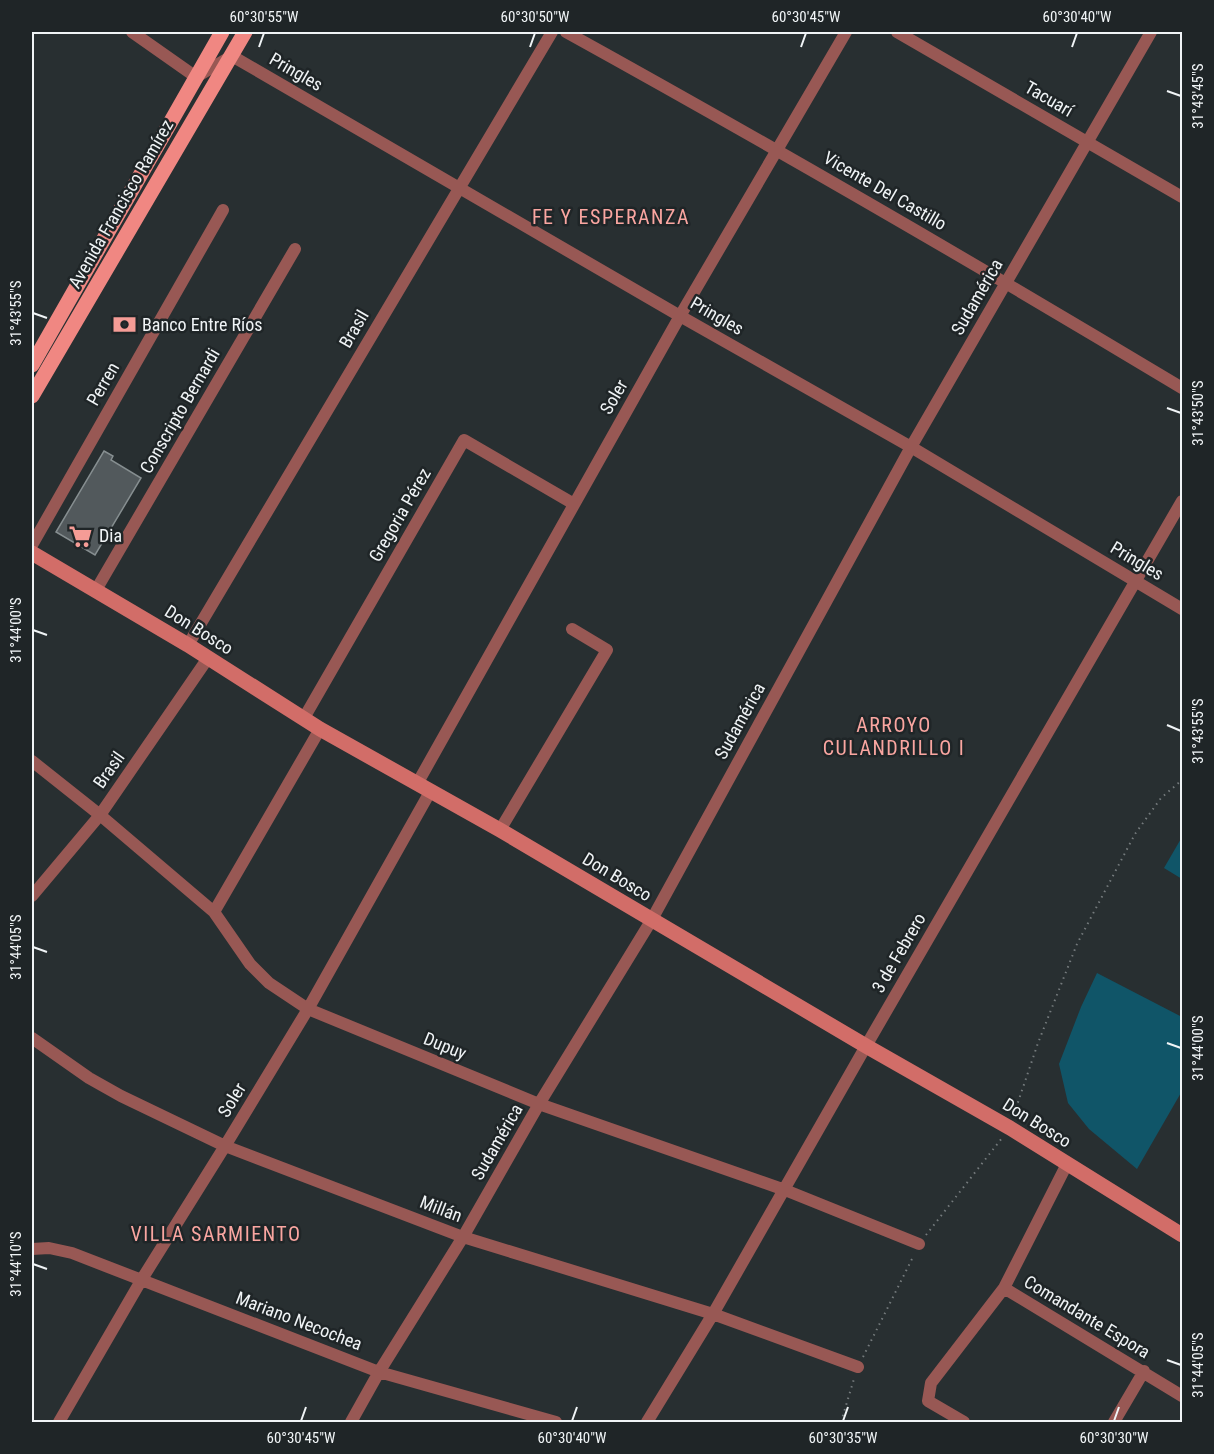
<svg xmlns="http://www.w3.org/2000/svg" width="1214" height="1454" viewBox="0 0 1214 1454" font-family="'Roboto Condensed',sans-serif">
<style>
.green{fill:#105568}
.building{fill:#52595c;stroke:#868e90;stroke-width:1.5}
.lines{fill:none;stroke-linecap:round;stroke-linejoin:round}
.path{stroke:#757b7d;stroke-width:2;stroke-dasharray:1.5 4.5;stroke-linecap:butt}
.minor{stroke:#985854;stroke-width:12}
.secondary{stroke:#d26d68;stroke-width:15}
.primary{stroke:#f08782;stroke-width:15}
.ticks{fill:none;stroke:#f0f4f6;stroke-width:2}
.labels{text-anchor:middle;stroke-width:5;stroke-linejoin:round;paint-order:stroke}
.street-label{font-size:18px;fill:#f0f4f6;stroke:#1f2527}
.poi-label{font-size:18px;fill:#f0f4f6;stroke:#1f2527;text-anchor:start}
.neighbourhood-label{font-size:20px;letter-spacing:1.5px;fill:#faa6a1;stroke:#1f2527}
.neatline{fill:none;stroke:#f0f4f6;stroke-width:2}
.ticks-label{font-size:15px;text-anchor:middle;fill:#f0f4f6}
</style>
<rect width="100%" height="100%" fill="#282f31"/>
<path class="green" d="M1182,837V879L1164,868Z
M1097,973L1182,1017V1091L1137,1169L1089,1129L1068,1103L1059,1064L1081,1007Z"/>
<path class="building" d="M104,451L113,456L111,460L141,478L95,555L56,532Z"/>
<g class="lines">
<path class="path" d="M1014,1114L1038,1043L1077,944L1135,834L1161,798L1182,780
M926,1235L1002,1138
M863,1357L914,1255
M841,1422L854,1379"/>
<path class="minor" d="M132,32L196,77L232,56L680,316L911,447L1182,609
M566,32C774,147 979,266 1182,388
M897,32L1182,197
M32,545L223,210
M96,590L295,249
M188,645L552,32
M304,718L464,440L574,504
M32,761L100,815L214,912L250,964L269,983L308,1009L539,1104L785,1190L919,1244
M417,784L680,316L846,32
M500,830L607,650L572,629
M32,896L100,815L208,658
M214,912L320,729
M32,1038L89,1078L121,1096L225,1146L463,1237L713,1314L858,1367
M32,1249L49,1248L72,1253L379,1372L556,1422
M1004,1288L1182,1396
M59,1422L142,1279L225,1146L308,1009L430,792
M351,1422L379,1372L463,1237L539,1104L651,921L911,447L1151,32
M647,1422L713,1314L866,1046L1182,501
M964,1422L928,1401L931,1383L1004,1288L1067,1164
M1114,1422L1144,1371"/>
<path class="secondary" d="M32,553L188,645L320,729L500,830L866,1046L1010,1128L1182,1235"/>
<path class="primary" d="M32,365L222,32
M32,396L245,32"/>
</g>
<path class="ticks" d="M259,47L264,33M530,47L535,33M801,47L806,33M1072,47L1077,33M1167,91L1181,96M33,313L47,318M1167,408L1181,413M33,630L47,635M1167,725L1181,731M33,947L47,952M1167,1043L1181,1048M33,1264L47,1269M1167,1360L1181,1365M301,1421L306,1407M572,1421L577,1407M843,1421L848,1407M1114,1421L1119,1407"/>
<defs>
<symbol id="bank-bare" viewBox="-9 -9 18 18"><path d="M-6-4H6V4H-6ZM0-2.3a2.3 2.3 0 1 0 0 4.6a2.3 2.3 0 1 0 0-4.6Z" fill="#f59c96" stroke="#1f2527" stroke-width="2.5" paint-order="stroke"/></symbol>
<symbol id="supermarket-bare" viewBox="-9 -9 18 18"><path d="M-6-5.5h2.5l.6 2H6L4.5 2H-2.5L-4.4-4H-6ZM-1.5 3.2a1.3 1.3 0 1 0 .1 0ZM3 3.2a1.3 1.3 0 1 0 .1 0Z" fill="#f59c96" stroke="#1f2527" stroke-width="2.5" paint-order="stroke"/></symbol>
</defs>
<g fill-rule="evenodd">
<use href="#bank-bare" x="108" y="308" width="33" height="33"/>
<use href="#supermarket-bare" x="64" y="520" width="33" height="33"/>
</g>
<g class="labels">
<g class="street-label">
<text transform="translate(296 72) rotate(30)" y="6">Pringles</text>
<text transform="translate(1049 99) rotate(30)" y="6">Tacuarí</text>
<text transform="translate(885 191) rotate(30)" y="6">Vicente Del Castillo</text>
<text transform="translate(121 204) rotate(-60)" y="6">Avenida Francisco Ramírez</text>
<text transform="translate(977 297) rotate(-60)" y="6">Sudamérica</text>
<text transform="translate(717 316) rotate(30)" y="6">Pringles</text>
<text transform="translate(354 329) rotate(-60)" y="6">Brasil</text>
<text transform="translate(103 384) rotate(-60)" y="6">Perren</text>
<text transform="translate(614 397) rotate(-60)" y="6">Soler</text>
<text transform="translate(180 411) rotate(-60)" y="6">Conscripto Bernardi</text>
<text transform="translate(400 515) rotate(-60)" y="6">Gregoria Pérez</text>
<text transform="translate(1137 561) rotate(31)" y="6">Pringles</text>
<text transform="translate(199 630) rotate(32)" y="6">Don Bosco</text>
<text transform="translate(740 721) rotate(-61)" y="6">Sudamérica</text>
<text transform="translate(109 770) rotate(-55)" y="6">Brasil</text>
<text transform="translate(617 877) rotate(31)" y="6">Don Bosco</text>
<text transform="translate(899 953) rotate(-60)" y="6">3 de Febrero</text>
<text transform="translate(445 1046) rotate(22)" y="6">Dupuy</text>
<text transform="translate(232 1100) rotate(-59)" y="6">Soler</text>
<text transform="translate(1037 1123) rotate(32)" y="6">Don Bosco</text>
<text transform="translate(497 1142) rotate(-60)" y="6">Sudamérica</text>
<text transform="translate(441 1209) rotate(21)" y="6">Millán</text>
<text transform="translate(1087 1317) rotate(31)" y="6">Comandante Espora</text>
<text transform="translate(299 1321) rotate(21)" y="6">Mariano Necochea</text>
</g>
<g class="poi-label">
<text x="142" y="331">Banco Entre Ríos</text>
<text x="99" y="542">Dia</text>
</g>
<g class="neighbourhood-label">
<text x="611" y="224">FE Y ESPERANZA</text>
<text x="894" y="732">ARROYO<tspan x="894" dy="23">CULANDRILLO I</tspan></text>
<text x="216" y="1241">VILLA SARMIENTO</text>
</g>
</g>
<rect width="1214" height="1454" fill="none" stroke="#1f2527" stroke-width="66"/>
<rect x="33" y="33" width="1148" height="1388" class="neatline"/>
<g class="ticks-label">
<text x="264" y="22">60°30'55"W</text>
<text x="535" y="22">60°30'50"W</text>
<text x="806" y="22">60°30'45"W</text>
<text x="1077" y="22">60°30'40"W</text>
<text transform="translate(1198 96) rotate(-90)" y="5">31°43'45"S</text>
<text transform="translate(16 313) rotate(-90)" y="5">31°43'55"S</text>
<text transform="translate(1198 413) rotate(-90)" y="5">31°43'50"S</text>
<text transform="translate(16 630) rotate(-90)" y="5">31°44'00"S</text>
<text transform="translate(1198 731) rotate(-90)" y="5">31°43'55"S</text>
<text transform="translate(16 947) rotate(-90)" y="5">31°44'05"S</text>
<text transform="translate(1198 1048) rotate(-90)" y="5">31°44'00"S</text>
<text transform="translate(16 1264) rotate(-90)" y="5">31°44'10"S</text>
<text transform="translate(1198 1365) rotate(-90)" y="5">31°44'05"S</text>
<text x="301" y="1443">60°30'45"W</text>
<text x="572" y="1443">60°30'40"W</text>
<text x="843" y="1443">60°30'35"W</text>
<text x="1114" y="1443">60°30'30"W</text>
</g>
</svg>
